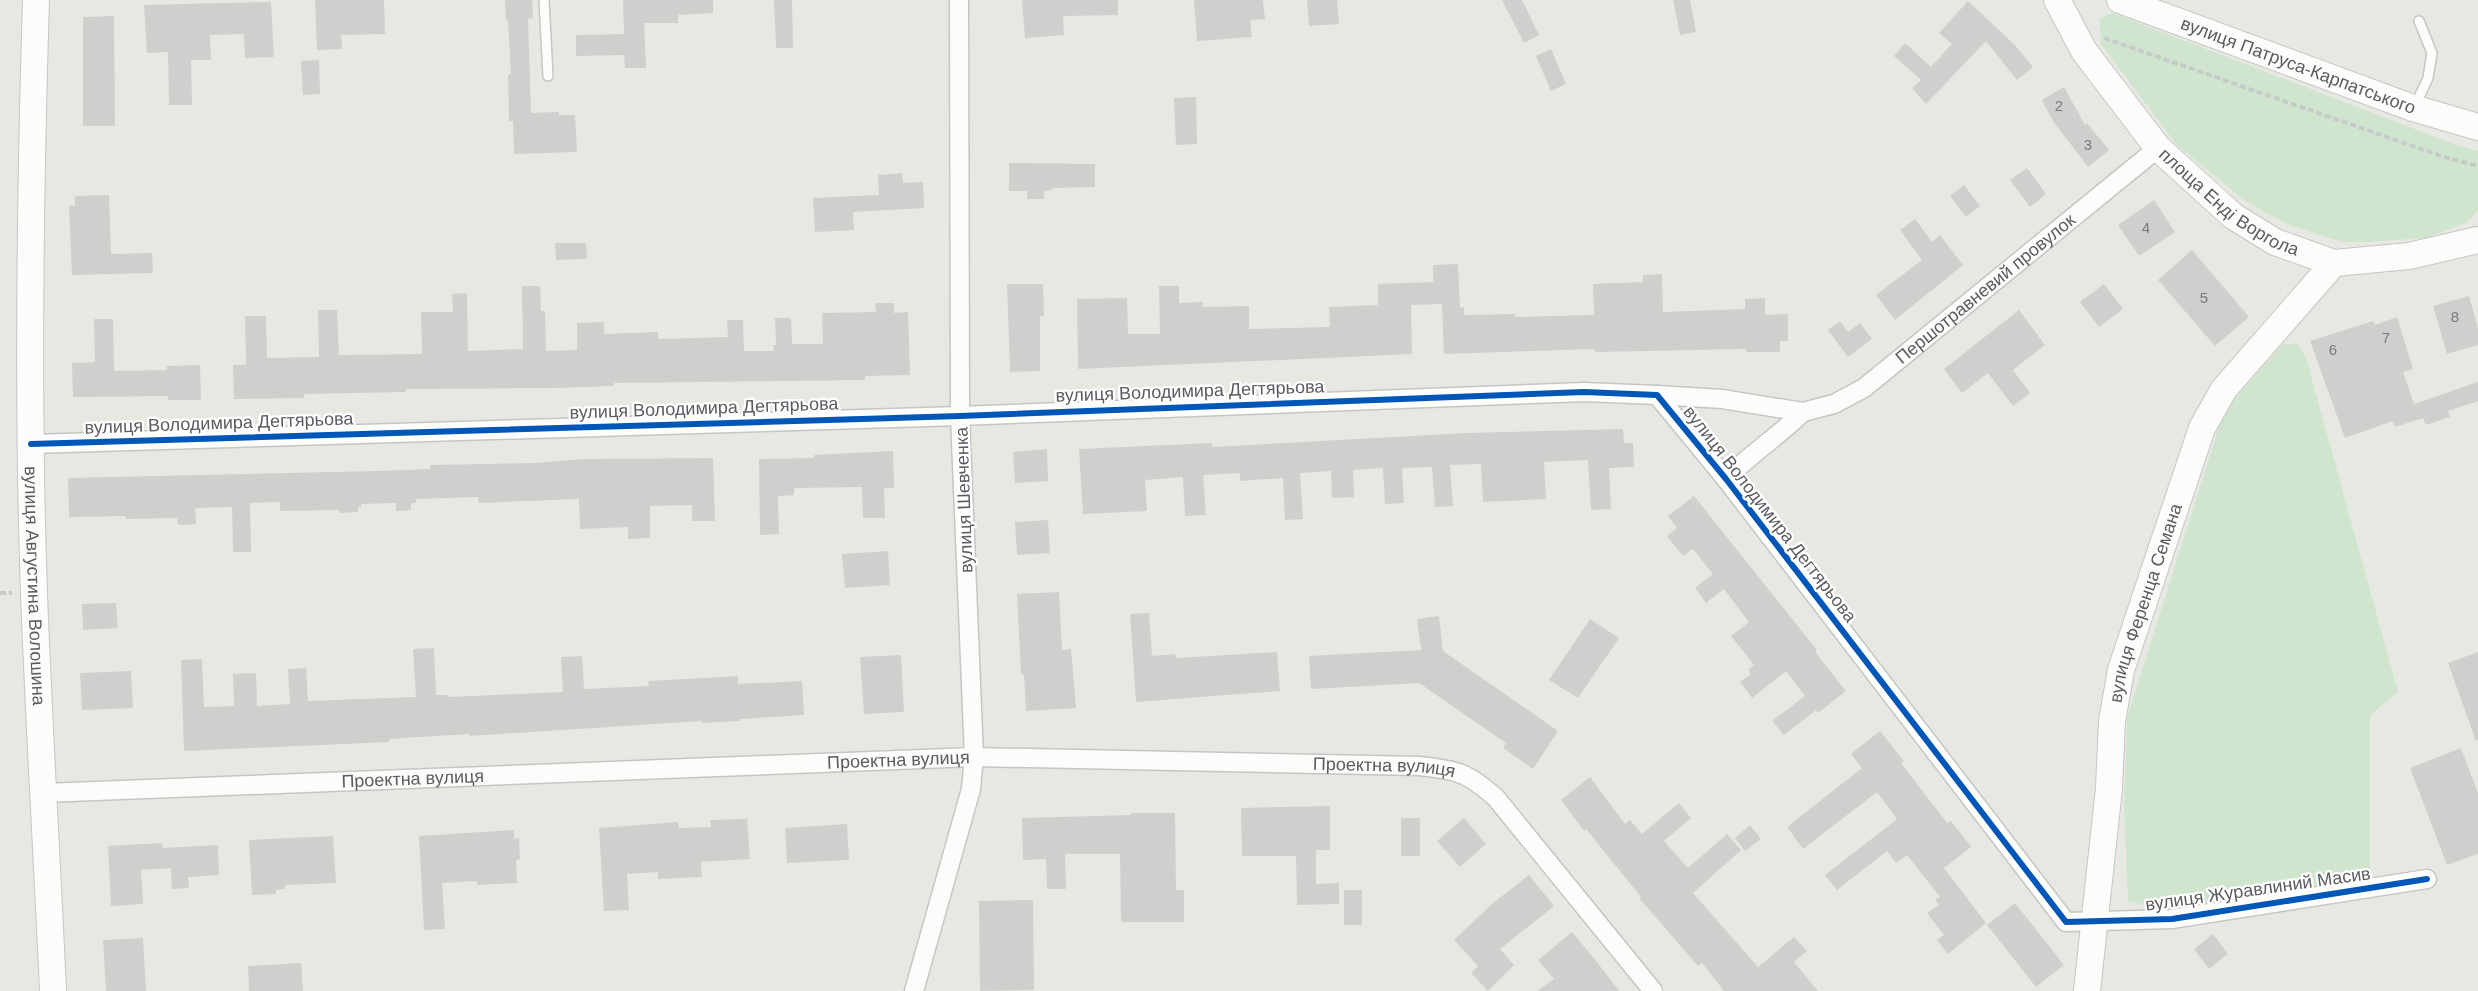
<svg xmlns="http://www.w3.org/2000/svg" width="2478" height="991" viewBox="0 0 2478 991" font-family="Helvetica,sans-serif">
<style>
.green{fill:#d0e5ce}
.building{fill:#d0cfcd}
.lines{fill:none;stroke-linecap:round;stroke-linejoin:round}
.lane-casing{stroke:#c5c5c4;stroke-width:12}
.street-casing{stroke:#c5c5c4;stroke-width:21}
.secondary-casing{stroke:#c5c6c5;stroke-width:28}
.path{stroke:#c6cac8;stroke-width:4;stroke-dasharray:6 3;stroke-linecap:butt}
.lane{stroke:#fcfcfb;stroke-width:9}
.street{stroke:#fcfcfb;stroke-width:18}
.secondary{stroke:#fcfcfb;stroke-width:26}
.cycleway-casing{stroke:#fff;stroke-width:10}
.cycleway{stroke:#0057b8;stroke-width:6}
.labels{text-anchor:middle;stroke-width:4.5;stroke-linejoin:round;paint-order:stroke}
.number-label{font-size:15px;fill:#787a7d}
.street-label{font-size:18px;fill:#595c61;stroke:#fff}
</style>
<rect width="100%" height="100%" fill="#e8e8e3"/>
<path class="green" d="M2112,13L2456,145L2478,151V210L2468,222L2426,238L2365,242H2345L2325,237L2287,224L2245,201L2177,145L2101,44L2099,19Z
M2297,343L2306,358L2398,692L2370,715V877L2167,909L2128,901L2124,806L2127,718L2224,411L2282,345Z"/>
<path class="building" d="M315,0H384L385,34L341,35L342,49L317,50Z
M505,0H532L533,18L528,19L531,113L559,112V115H575L577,152L514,154L513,121H509L508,74H511L508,20H506Z
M623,0H713V13L678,15V23H644L646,68H625L624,55L576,56V35L624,34Z
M774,0H792L793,48H776Z
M1022,0H1118V15L1063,16L1064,35L1025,38Z
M1194,0H1263L1265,19L1250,20L1252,37L1197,41Z
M1307,0H1337L1339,24L1309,26Z
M1502,0H1522L1539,35L1524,43Z
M1673,0H1690L1696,32L1680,35Z
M1968,1L2015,45L2033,67L2017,80L1986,41L1926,104L1912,88L1921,80L1894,56L1905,43L1931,67L1952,44L1939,33Z
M271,2L274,57L245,58L244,34L210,35L211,60H191L192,105H169L168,52L147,53L144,5Z
M114,16L115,126H83V17Z
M1551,49L1566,84L1551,91L1536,56Z
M319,60L320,94L303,95L301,61Z
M2064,87L2085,125L2087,123L2109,150L2088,167L2053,121L2042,100Z
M1196,97L1197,144L1176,145L1174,98Z
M1009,163L1095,164V187L1052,188V190L1044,191V199H1027V191H1009Z
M2027,168L2046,194L2030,207L2010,180Z
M902,173L903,183L923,182L924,208L853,212L854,230L815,232L813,198L879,195L878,175Z
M1964,185L1980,206L1966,217L1950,196Z
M109,195L111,254L152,253L153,273L72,275L69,206H75V196Z
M2154,200L2175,232L2139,256L2118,225Z
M1915,219L1932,242L1940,235L1963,265L1895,320L1876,295L1922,260L1900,230Z
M555,243H586L587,259L556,260Z
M2192,250L2249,317L2215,346L2158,280Z
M1458,264L1460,308L1464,307V315L1515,314V317L1594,315L1593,284L1643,282V275L1662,274L1663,312L1745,309V299L1765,298V315L1788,314V341H1780V352H1746V349L1595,352V349L1444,354L1442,304L1411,305L1412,354L1078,369L1077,299L1127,298L1128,334H1160L1159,286H1179V303L1203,302V307L1249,306V329L1330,327L1329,307L1378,305V284L1433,282V265Z
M1007,284H1043L1044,316H1040V371L1010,372Z
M2104,284L2123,309L2099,327L2080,302Z
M522,286H540L541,311H545L546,351L577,350V323L604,322V334L658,332V339L728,337L727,320H743L744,351H774L773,345H776L775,318H791L792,344H823L822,313L876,312L875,303H894V313L908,312L910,375L865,376V380L614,383V386L557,388L406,389V392L304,394V398L234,399L233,365H246L245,316H266L267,358L319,357L318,310H337L339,355L422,354L421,312H453L452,294L467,293L468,351L523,349Z
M2469,296L2478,328V345L2447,354L2433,306Z
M2019,310L2045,345L2013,370L2030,393L2013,406L1988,373L1962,393L1944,369Z
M2397,317L2413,369L2403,372L2414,404L2478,382V401L2448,411L2450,417L2426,425L2423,418L2395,427L2393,421L2345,438L2310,341L2373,321L2375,325Z
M94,319H113L114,371L167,370V366L200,365L201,400H168V396L73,397L72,363L95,362Z
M1840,321L1848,332L1860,323L1872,339L1848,357L1828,330Z
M1623,429L1624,443H1633L1634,467L1609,468L1611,509L1591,510L1588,460L1544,462L1546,499L1483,502L1481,464L1450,465L1453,506L1435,507L1432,467L1402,468L1404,503L1385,504L1383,468L1353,470L1354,497L1332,498L1331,471L1300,473L1303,519L1285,520L1283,478L1240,481V473L1203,475L1206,515L1185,516L1183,477L1145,480L1147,511L1083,514L1079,449L1212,443V447L1468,433Z
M1047,449L1048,481L1015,483L1013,452Z
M893,451L894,488H884L885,518H863L862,487L794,488V495L778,496L779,534L760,535L759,459L814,458V455Z
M713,458L715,521H692V505L650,506V538L628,539V527L580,529L579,499L479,503L478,497L416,499V503H411V510L396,511V503L361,504V507H358V512L339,513V510L280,511V502L250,503L251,552H233L232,507L195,508L196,524L178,525L177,518L126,519V516L69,517L68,478L377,471L430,469V465L533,463L584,459Z
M1694,496L1817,650L1815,652L1846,691L1818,713L1816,710L1784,735L1772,721L1805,696L1786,671L1752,698L1740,682L1751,674L1748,670L1754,665L1731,636L1749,622L1724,589L1706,603L1695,588L1713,574L1693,549L1683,556L1667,536L1677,528L1668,516Z
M1048,520L1050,553L1017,555L1015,522Z
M888,551L890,585L845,588L842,554Z
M1059,592L1062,650L1071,649L1076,708L1026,711L1024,674L1021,675L1017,594Z
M116,603L118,628L83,630L82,604Z
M1149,613L1152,656L1175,654L1176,658L1277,652L1280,691L1136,702L1130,614Z
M1439,616L1443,651L1558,731L1533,769L1503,748L1506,743L1419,683L1311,689L1309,656L1421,650L1417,619Z
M1590,619L1619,638L1578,698L1549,680Z
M434,648L436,695H449V697L563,692L561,657L582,656L584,689L649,686L648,681L738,676V684L802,681L804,715L740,719V721L702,723V721L469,736V734L389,739V742L184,751L181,660L202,659L204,707L234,706L233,674L256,673L257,706L290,704L288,669L306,668L308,701L416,697L413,649Z
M2478,652V740L2476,741L2448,663Z
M901,655L904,712L864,714L860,657Z
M131,671L133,708L82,710L80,673Z
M1880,731L1904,761L1901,763L1947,823L1951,821L1971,847L1944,868L1986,923L1948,954L1937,940L1944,935L1927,913L1939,905L1935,900L1940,897L1907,855L1896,863L1887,851L1837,890L1825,875L1897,819L1877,792L1803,849L1787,827L1862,768L1851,754Z
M2461,748L2478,793V854L2447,865L2410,768Z
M1590,777L1625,824L1630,820L1642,834L1679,803L1691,818L1664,841L1688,868L1727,834L1741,850L1693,893L1758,967L1794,937L1807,951L1794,962L1818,991H1724L1702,963L1698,966L1639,898L1641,897L1586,829L1584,831L1561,800Z
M1330,806V850H1316V884L1339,883V904L1297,905L1296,856H1242L1241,808Z
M1131,813H1175L1176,890H1184V922H1121L1120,854H1065L1066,889H1047L1046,859L1023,860L1022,818L1131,815Z
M1401,818H1420V856H1401Z
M1464,818L1486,844L1460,867L1437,841Z
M747,819L750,859L701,862L702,877L658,879V872L627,874L629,910L604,911L599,828L678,822L679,828L711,827L710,820Z
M847,824L849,860L787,863L785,828Z
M1750,825L1761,839L1745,851L1735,838Z
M514,830V839L519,838L520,859L516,860L517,883L477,885V881L442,883L445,929L424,930L419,836Z
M333,836L336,883L285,885V889L276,890V894L252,895L249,840Z
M162,843L163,848L218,845L219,875L188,877L189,888L172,889L171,868L141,870L143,904L111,906L108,846Z
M1529,875L1554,906L1500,949L1514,965L1488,991L1471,973L1478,966L1454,940L1493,903Z
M1344,890H1362V925H1344Z
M1033,900L1034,990L980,991L979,901Z
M2015,903L2064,965L2036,987L1987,925Z
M1572,932L1597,962L1619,991H1537L1554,979L1538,960Z
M2213,934L2228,954L2209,969L2194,949Z
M143,938L146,991H106L103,940Z
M301,963L303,991H249L248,966Z"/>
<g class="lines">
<defs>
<path id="lane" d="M544,0L548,76
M2415,106L2428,78L2432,53L2419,21"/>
<g id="street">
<path id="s1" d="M1657,395L1722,399L1803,412L1834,404L1864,388L2158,148"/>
<path d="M31,444L960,416L1584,392L1657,395L1726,479L2066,922L2172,919L2427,879"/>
<path d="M1726,479C1750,454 1779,436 1803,412"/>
<path id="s2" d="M44,793L974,757L1419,766C1457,770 1467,772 1496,798L1653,991"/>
<path d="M914,991L971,789L974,757L960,416L959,0"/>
</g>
<g id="secondary">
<path id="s3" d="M36,0C30,197 27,395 34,593C39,726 47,858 53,991"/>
<path id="s4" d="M2057,0L2084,51L2158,148L2233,216L2275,242L2334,263L2409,256L2478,240"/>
<path id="s5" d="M2120,0L2413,108L2478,127"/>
<path id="s6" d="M2087,991L2109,788L2112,721L2121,670L2202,428L2224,389L2334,263"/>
</g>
</defs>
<use href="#lane" class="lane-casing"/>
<use href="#street" class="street-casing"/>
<use href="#secondary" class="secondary-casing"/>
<path class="path" d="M2104,38L2444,157L2478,166
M0,593H12"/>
<use href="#lane" class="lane"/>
<use href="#street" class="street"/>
<use href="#secondary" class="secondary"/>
<defs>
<path id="cycleway" d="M31,444L960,416L1584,392L1657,395L1726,479L2066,922L2172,919L2427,879"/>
</defs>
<use href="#cycleway" class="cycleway-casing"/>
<use href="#cycleway" class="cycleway"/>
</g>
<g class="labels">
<g class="number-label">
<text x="2059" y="111">2</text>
<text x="2088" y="150">3</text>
<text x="2146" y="233">4</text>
<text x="2204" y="303">5</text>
<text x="2455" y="322">8</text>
<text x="2386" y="343">7</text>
<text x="2333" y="355">6</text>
</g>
<g class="street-label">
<text dy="6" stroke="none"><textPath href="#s5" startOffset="190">вулиця Патруса-Карпатського</textPath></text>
<text dy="6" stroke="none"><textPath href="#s4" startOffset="270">площа Енді Воргола</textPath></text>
<text dy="6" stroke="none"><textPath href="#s1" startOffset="370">Першотравневий провулок</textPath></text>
<text transform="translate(1190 391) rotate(-2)" y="6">вулиця Володимира Дегтярьова</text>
<text transform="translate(704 408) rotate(-2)" y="6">вулиця Володимира Дегтярьова</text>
<text transform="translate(219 423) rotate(-2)" y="6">вулиця Володимира Дегтярьова</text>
<text transform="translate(964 500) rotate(-92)" y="6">вулиця Шевченка</text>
<text transform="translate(1770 514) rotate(52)" y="6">вулиця Володимира Дегтярьова</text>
<text dy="6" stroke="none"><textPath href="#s3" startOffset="586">вулиця Августина Волошина</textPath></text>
<text dy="6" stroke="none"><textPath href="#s6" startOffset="394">вулиця Ференца Семана</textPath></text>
<text dy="6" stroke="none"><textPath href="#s2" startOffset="855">Проектна вулиця</textPath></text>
<text dy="6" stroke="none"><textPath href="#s2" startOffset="1341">Проектна вулиця</textPath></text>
<text dy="6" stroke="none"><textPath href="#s2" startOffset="369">Проектна вулиця</textPath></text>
<text transform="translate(2258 889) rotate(-8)" y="6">вулиця Журавлиний Масив</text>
</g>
</g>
</svg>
